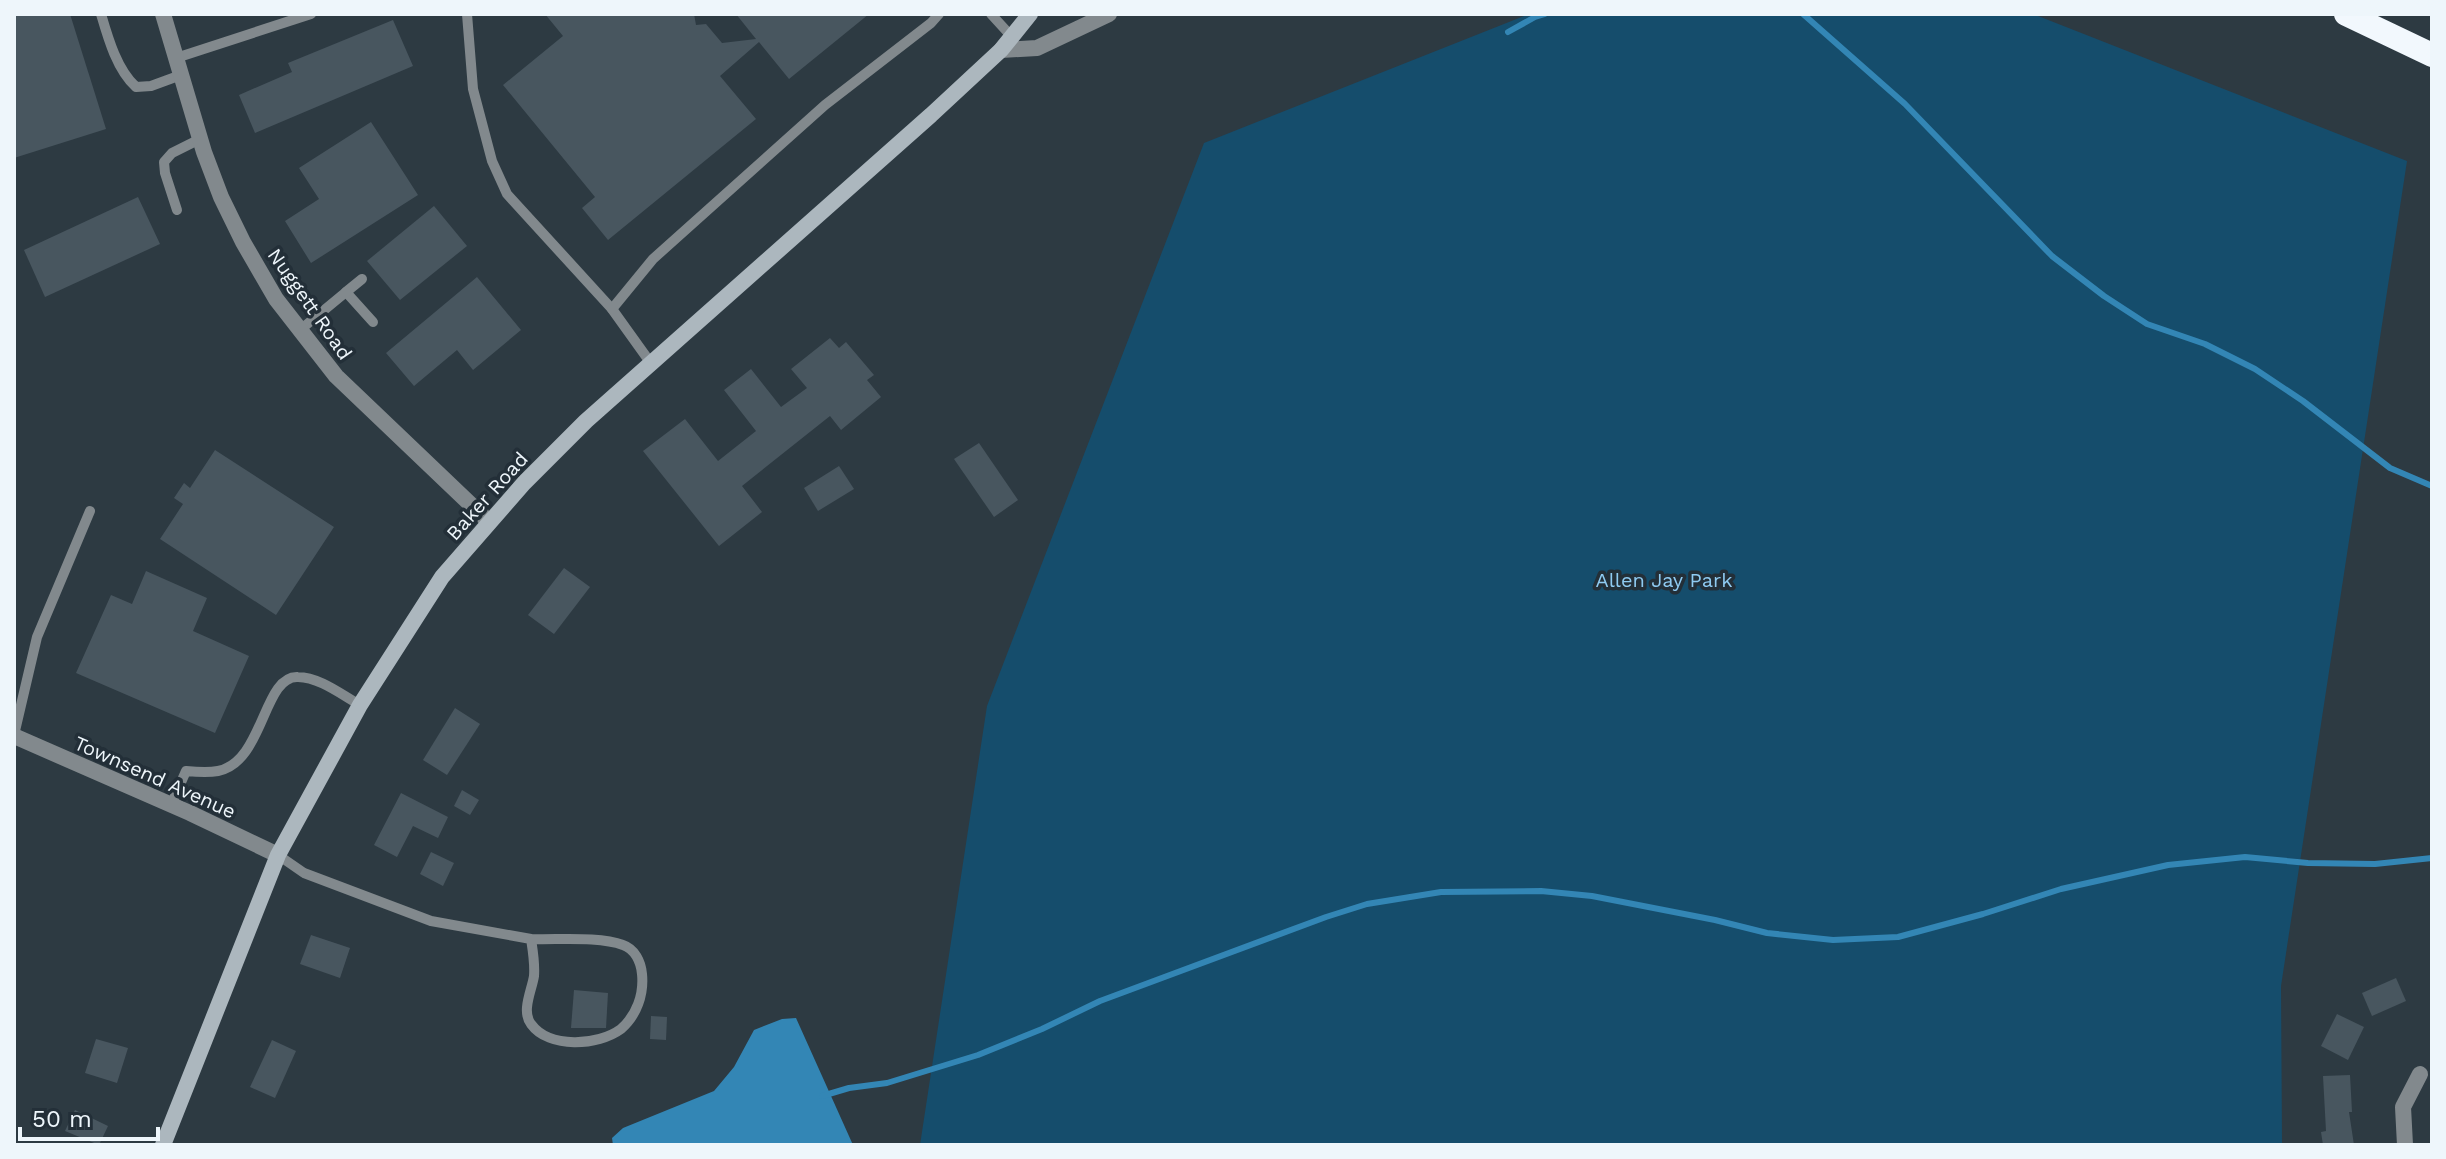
<svg xmlns="http://www.w3.org/2000/svg" width="2446" height="1159" font-family="'Work Sans',sans-serif">
<rect width="100%" height="100%" fill="#2d3a42"/>
<path fill="#154d6c" d="M1529,14H2033L2407,161L2281,986L2282,1145H920L987,706L1204,143Z"/>
<path fill="#3386b5" d="M796,1018L853,1145H613L612,1138L623,1128L714,1091L734,1067L754,1030L782,1019Z"/>
<g fill="none" stroke-linecap="round" stroke-linejoin="round">
<g stroke="#3386b5" stroke-width="6">
<path d="M1803,14L1905,104L2052,256L2104,296L2147,324L2205,344L2255,369L2303,401L2390,468L2432,486"/>
<path d="M1508,32L1535,17L1545,14"/>
<path d="M822,1096L849,1088L887,1083L978,1055L1042,1029L1100,1001L1326,917L1367,904L1441,892L1541,891L1592,896L1715,920L1767,933L1833,940L1898,937L1983,914L2061,889L2168,865L2245,857L2308,863L2375,864L2432,858"/>
</g>
</g>
<g fill="#48565f">
<path d="M14,14H70L106,129L14,158Z"/>
<path d="M545,14H694L696,25L706,24L722,43L756,39L736,14H869L789,79L759,42L720,76L756,119L608,240L582,208L595,197L503,85L563,36Z"/>
<path d="M393,20L413,66L255,133L239,95L292,72L288,63Z"/>
<path d="M371,122L418,195L311,263L285,221L319,199L299,168Z"/>
<path d="M138,197L160,244L45,297L24,250Z"/>
<path d="M434,206L467,246L400,300L367,261Z"/>
<path d="M477,277L521,330L473,370L457,350L414,386L386,353Z"/>
<path d="M830,338L839,348L846,342L874,375L867,380L881,397L841,430L830,416L742,486L762,512L719,546L643,451L685,419L718,461L756,431L724,390L751,369L781,407L807,388L791,369Z"/>
<path d="M979,443L1018,500L994,517L954,459Z"/>
<path d="M215,450L334,527L276,615L160,539L183,504L174,498L184,483L190,488Z"/>
<path d="M839,466L854,489L818,511L804,488Z"/>
<path d="M564,568L590,587L554,634L528,615Z"/>
<path d="M146,571L207,598L193,631L249,656L215,733L76,673L111,595L132,604Z"/>
<path d="M455,708L480,724L447,775L423,760Z"/>
<path d="M462,790L479,800L470,815L454,806Z"/>
<path d="M401,793L448,817L438,838L413,826L397,857L374,845Z"/>
<path d="M431,852L454,863L443,886L420,874Z"/>
<path d="M311,935L350,948L340,978L300,964Z"/>
<path d="M2396,978L2406,1001L2372,1016L2362,993Z"/>
<path d="M574,990L608,993L606,1028H571Z"/>
<path d="M2337,1014L2364,1027L2348,1060L2321,1046Z"/>
<path d="M651,1016L667,1017L666,1040L650,1039Z"/>
<path d="M96,1039L128,1048L117,1083L85,1073Z"/>
<path d="M272,1040L296,1051L275,1098L250,1087Z"/>
<path d="M2350,1075L2352,1112H2349L2354,1145H2323L2321,1132L2326,1131L2323,1076Z"/>
<path d="M75,1110L108,1126L99,1145L65,1131Z"/>
</g>
<g fill="none" stroke-linecap="round" stroke-linejoin="round">
<g stroke="#82898d" stroke-width="10">
<path d="M101,14C108,38 117,70 136,87L151,86L181,75"/>
<path d="M467,14L473,89L492,161L507,194L612,309L650,362"/>
<path d="M991,14L1012,37"/>
<path d="M176,58L311,14"/>
<path d="M177,210L165,173L164,162L172,153L200,139"/>
<path d="M362,279L346,292L373,322"/>
<path d="M612,309L653,259L825,105L931,23L939,14"/>
<path d="M300,330L346,292"/>
<path d="M14,735L37,637L90,511"/>
<path d="M171,805L186,771C196,772 208,773 218,771C264,762 263,675 298,677C319,677 342,695 360,705"/>
<path d="M278,855L304,873L431,921L531,939C533,952 535,963 534,976C532,990 521,1011 531,1024C549,1049 598,1046 621,1029C637,1015 644,994 642,974C641,962 635,949 623,945C599,936 558,940 531,939"/>
</g>
<g stroke="#82898d" stroke-width="16">
<path d="M163,14L204,152L221,197L243,242L276,299L336,376L488,521"/>
<path d="M1001,50L1037,48L1109,14"/>
<path d="M14,736L190,813L278,855"/>
<path d="M2405,1145L2403,1107L2420,1074"/>
</g>
<path stroke="#acb7be" stroke-width="16" d="M163,1145L278,855L360,705L442,577L524,483L586,421L931,115L1001,50L1030,14"/>
<path stroke="#f2f8fd" stroke-width="24" d="M2346,14L2432,55"/>
</g>
<g text-anchor="middle" dominant-baseline="central" stroke-width="7" stroke-linejoin="round" paint-order="stroke">
<g font-size="20" fill="#eef6fb" stroke="#232f38">
<text transform="translate(310 304) rotate(55)">Nuggett Road</text>
<text transform="translate(487 496) rotate(-48)">Baker Road</text>
<text transform="translate(155 777) rotate(24)">Townsend Avenue</text>
</g>
<g font-size="20" fill="#8fcbf2" stroke="#232f38">
<text x="1664" y="580">Allen Jay Park</text>
</g>
</g>
<rect width="2446" height="1159" fill="none" stroke="#eef6fb" stroke-width="32"/>
<path d="M20 1127v12h138v-12" fill="none" stroke="#eef6fb" stroke-width="4"/>
<text x="32" y="1127" font-size="24" fill="#eef6fb" stroke="#232f38" stroke-width="6" paint-order="stroke">50 m</text>
</svg>
